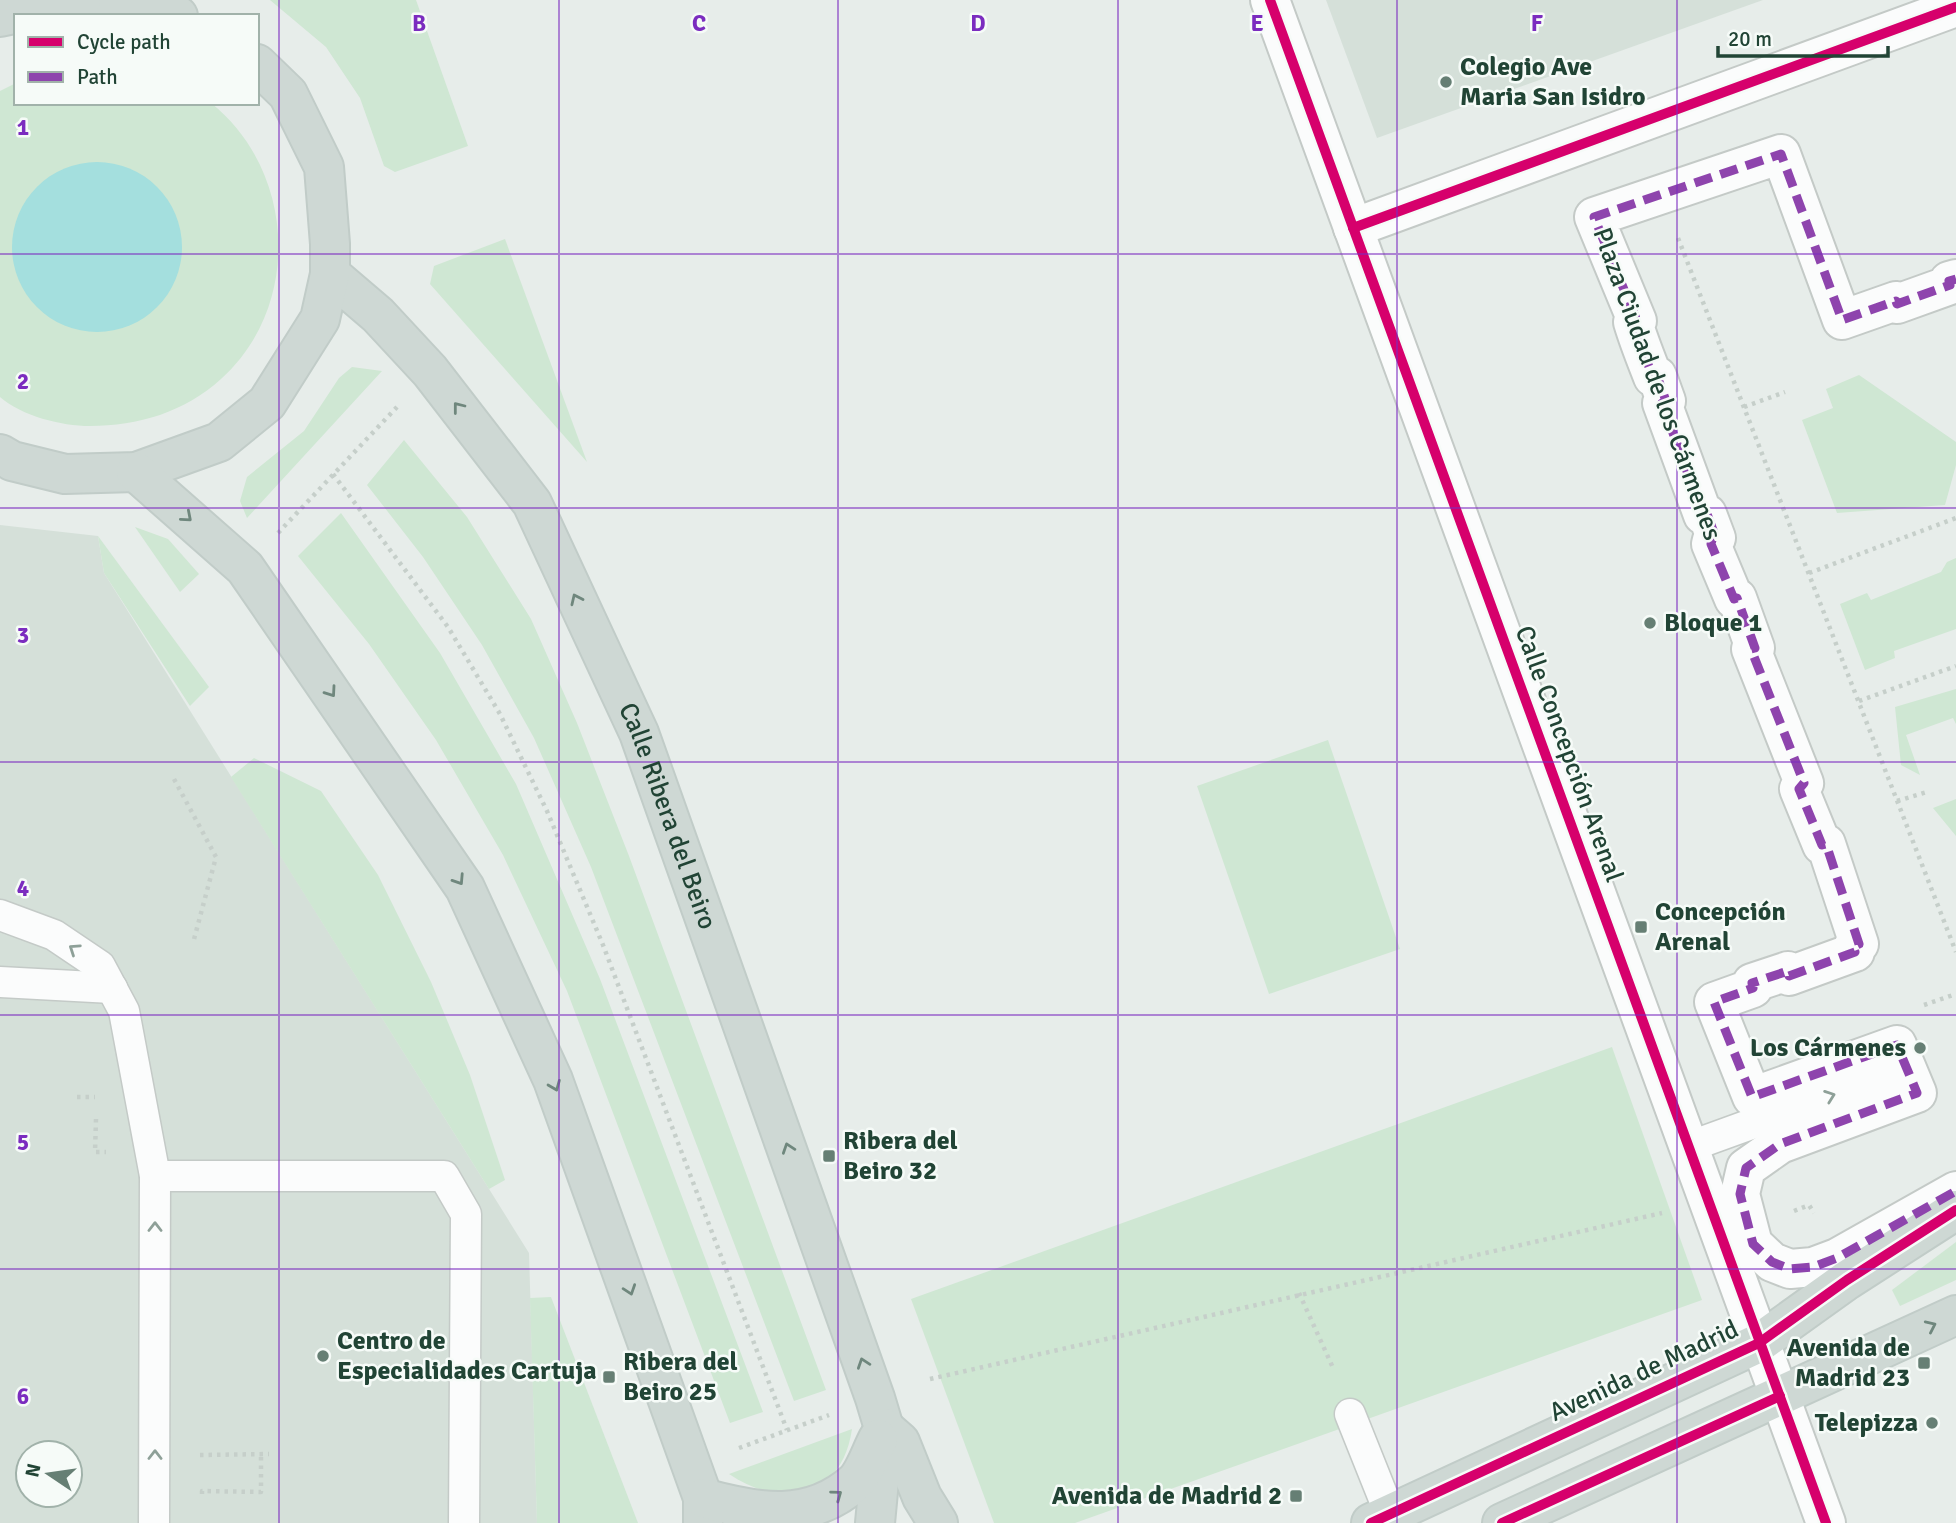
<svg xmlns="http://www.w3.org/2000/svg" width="1956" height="1523" font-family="Signika,sans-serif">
<rect width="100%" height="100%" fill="#e7edea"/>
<g fill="#d5e0d9" fill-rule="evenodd">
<path d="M1326,0H1763L1377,138Z"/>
<path d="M0,525L98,536L104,573L529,1253L537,1523H0ZM28,1453H70V1495H28Z"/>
</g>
<g fill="#cfe7d3">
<path d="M270,0H416L468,146L395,172L384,166L360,98L326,47Z"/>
<path d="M16,83V103H211C295,170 303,305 221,379C185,412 138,426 90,426C61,426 22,416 0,397V91Z"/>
<path d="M505,239L587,462L430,284L434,266Z"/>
<path d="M352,367L382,371L247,518L240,501L247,477L304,431L339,378Z"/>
<path d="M1859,375L1956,442V465L1945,505L1837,513L1802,420L1833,408L1826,389Z"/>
<path d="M404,440L467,517L531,619L577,723L629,856L826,1390L794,1401L591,867L534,738L482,645L423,557L367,485Z"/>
<path d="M341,513L440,653L516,784L600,979L763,1412L730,1423L567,991L503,855L436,740L369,644L298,556Z"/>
<path d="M135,527L168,539L199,574L180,592Z"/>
<path d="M98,536L209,687L190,706L104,573Z"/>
<path d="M1956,558V629L1894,651L1895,658L1865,670L1840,604L1867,593L1871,600L1941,572L1947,562Z"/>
<path d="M1956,689V724L1953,718L1906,735L1920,775L1901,765L1895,707Z"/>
<path d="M1328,740L1400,949L1269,994L1197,786Z"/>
<path d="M254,758L321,791L378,875L431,982L470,1075L505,1180L489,1189L231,777Z"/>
<path d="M1956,799V836L1933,808Z"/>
<path d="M1612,1047L1702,1300L1075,1523H994L911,1299Z"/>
<path d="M1956,1242V1280L1900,1306L1892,1290Z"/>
<path d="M551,1297L638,1523H537L530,1298Z"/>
<path d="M852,1429C842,1498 783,1510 729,1474Z"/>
</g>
<circle fill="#a4dfde" cx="97" cy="247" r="85"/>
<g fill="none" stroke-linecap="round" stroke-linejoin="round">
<defs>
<g id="service">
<path d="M0,915L54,935L100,966L124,1011L155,1176L154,1523"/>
<path d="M0,982L112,988"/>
<path d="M1688,1147L1895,1072"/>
<path d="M155,1176H444L466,1214L464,1523"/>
<path d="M1350,1414L1390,1514"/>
</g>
<path id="pedestrian" d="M1956,279L1949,281L1950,285L1897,304L1896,301L1842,320L1781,154L1594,217L1637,321L1633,322C1639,342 1646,359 1653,377L1657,376L1666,401L1662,403L1703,515L1707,514L1716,538L1712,540L1711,544L1734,599L1737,598L1755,648L1751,649L1804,783L1799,789L1822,845L1826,844L1859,944L1853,947L1855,952L1789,976L1788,971L1752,983L1753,988L1714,1002L1752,1097L1897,1045L1917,1093L1780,1144L1746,1168L1740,1194L1753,1244L1772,1262L1790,1269L1813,1267L1837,1258L1956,1191"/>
<path id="minor" d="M1353,228L1956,7"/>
<path id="tertiary" d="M1270,0L1826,1523"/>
<g id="primary">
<path d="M103,0L155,5L178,16"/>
<path d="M0,17L81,0"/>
<path id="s1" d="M330,274L378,315L430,371L532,503L639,733L875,1398L884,1428L875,1523"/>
<path d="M0,454L12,461L65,474L136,472L219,442L267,403L320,319L330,274V244L324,167L288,94L257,64"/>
<path d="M136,472L245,568L465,888L553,1080L703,1498V1523"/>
<path d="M884,1428L900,1442L922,1497L938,1523"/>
<path d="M703,1498C758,1513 809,1523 855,1482C865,1472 871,1452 878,1439"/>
<path d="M1371,1523L1759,1343L1847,1280L1956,1210"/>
<path d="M1502,1523L1956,1315"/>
</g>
</defs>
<use href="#service" stroke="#c4cac7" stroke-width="33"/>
<use href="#pedestrian" stroke="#c4cac7" stroke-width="42"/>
<use href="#minor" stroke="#c4cac7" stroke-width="42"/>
<use href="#tertiary" stroke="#c4cac7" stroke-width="42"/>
<use href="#primary" stroke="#c1ccc8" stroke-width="42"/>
<g stroke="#c6cfca" stroke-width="4.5" stroke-dasharray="3.5 5" stroke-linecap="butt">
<path d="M1678,238L1956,952"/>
<path d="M1744,407L1785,392"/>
<path d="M333,474L448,627L500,714L547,811L603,945L787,1430"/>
<path d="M278,533L397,407"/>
<path d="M1809,573L1956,518"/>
<path d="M1859,701L1956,666"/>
<path d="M174,779L216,857L193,943"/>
<path d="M1897,801L1927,792"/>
<path d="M1924,1005L1956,994"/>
<path d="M77,1097H95"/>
<path d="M96,1119L95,1152H106"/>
<path d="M1794,1211L1809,1205L1814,1213"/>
<path d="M1299,1293L1334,1370"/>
<path d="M930,1379L1662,1213"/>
<path d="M739,1448L829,1415"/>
<path d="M200,1455L269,1454"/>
<path d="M202,1494V1491L261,1492V1455"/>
</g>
<use href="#service" stroke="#fbfcfc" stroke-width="30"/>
<use href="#pedestrian" stroke="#fbfcfc" stroke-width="38"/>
<use href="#minor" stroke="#fbfcfc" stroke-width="38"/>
<use href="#tertiary" stroke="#fbfcfc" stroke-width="38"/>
<use href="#primary" stroke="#ced8d4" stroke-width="38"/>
<path stroke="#8e44ad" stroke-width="9" stroke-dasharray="18 9" stroke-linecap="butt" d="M1956,279L1949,281L1950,285L1897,304L1896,301L1842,320L1781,154L1594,217L1637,321L1633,322C1639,342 1646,359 1653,377L1657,376L1666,401L1662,403L1703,515L1707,514L1716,538L1712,540L1711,544L1734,599L1737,598L1755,648L1751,649L1804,783L1799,789L1822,845L1826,844L1859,944L1853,947L1855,952L1789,976L1788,971L1752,983L1753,988L1714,1002L1752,1097L1897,1045L1917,1093L1780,1144L1746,1168L1740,1194L1753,1244L1772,1262L1790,1269L1813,1267L1837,1258L1956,1191"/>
<defs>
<g id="cycleway">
<path d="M1270,0L1826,1523"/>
<path d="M1353,228L1956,7"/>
<path d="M1371,1523L1759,1343L1847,1280L1956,1210"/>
<path d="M1502,1523L1780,1396"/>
</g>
</defs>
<use href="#cycleway" stroke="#f6fbf8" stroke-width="15"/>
<use href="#cycleway" stroke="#d6006c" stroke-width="10"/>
</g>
<defs><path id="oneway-chevron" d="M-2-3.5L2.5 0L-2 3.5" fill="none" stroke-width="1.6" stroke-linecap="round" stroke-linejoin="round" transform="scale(1.75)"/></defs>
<g stroke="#6f877d">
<use href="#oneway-chevron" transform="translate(458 407) rotate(-128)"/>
<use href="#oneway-chevron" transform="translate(187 517) rotate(41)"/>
<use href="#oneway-chevron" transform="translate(576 599) rotate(-115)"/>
<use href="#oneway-chevron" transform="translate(331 692) rotate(55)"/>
<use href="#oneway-chevron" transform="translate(459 880) rotate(57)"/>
<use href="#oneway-chevron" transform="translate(555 1086) rotate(68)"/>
<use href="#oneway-chevron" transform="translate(788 1148) rotate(-109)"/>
<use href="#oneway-chevron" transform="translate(630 1290) rotate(71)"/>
<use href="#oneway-chevron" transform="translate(1931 1326) rotate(-25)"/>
<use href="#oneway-chevron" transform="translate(863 1363) rotate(-109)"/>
<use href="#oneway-chevron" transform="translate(837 1495) rotate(-36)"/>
</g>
<g stroke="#8ea098">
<use href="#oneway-chevron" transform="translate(74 949) rotate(-146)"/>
<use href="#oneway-chevron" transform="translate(1830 1096) rotate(-20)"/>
<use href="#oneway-chevron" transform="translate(155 1227) rotate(-90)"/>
<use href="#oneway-chevron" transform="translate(155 1455) rotate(-90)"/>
</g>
<path fill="none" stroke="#7b2cbf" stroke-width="2" stroke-opacity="0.55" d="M279,0V1523M559,0V1523M838,0V1523M1118,0V1523M1397,0V1523M1677,0V1523M0,254H1956M0,508H1956M0,762H1956M0,1015H1956M0,1269H1956"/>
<g fill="#667f74" stroke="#f6fbf8" stroke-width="2.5">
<circle cx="1446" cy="82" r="7"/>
<circle cx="1650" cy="623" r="7"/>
<rect x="1634" y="920" width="14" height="14" rx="3.5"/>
<circle cx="1920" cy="1048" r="7"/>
<rect x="822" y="1149" width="14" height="14" rx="3.5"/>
<circle cx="323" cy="1356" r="7"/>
<rect x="1917" y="1356" width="14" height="14" rx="3.5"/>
<rect x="602" y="1370" width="14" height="14" rx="3.5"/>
<circle cx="1932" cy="1423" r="7"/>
<rect x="1289" y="1489" width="14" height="14" rx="3.5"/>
</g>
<g text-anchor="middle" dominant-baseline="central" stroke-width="5" stroke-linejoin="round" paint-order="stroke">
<g font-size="26" font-weight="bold" fill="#214435" stroke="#f6fbf8" text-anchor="start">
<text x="1460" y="67">Colegio Ave<tspan x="1460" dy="30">Maria San Isidro</tspan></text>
<text x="1664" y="623">Bloque 1</text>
<text x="1655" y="912">Concepción<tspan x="1655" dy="30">Arenal</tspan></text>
<text x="1906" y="1048" text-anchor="end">Los Cármenes</text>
<text x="843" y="1141">Ribera del<tspan x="843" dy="30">Beiro 32</tspan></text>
<text x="337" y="1341">Centro de<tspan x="337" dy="30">Especialidades Cartuja</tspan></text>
<text x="1910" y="1348" text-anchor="end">Avenida de<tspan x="1910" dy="30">Madrid 23</tspan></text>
<text x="623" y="1362">Ribera del<tspan x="623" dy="30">Beiro 25</tspan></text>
<text x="1918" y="1423" text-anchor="end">Telepizza</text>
<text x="1282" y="1496" text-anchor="end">Avenida de Madrid 2</text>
</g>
<g font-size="26" fill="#214435" stroke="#f6fbf8">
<text transform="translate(1657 384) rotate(70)">Plaza Ciudad de los Cármenes</text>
<text transform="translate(1569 754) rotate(70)">Calle Concepción Arenal</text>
<text stroke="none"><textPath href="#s1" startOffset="648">Calle Ribera del Beiro</textPath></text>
<text transform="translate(1644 1371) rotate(-25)">Avenida de Madrid</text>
</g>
</g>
<g font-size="23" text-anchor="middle" font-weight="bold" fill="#7b2cbf" stroke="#f6fbf8" stroke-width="5" stroke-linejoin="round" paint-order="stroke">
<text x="419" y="31">B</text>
<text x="699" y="31">C</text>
<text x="978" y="31">D</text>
<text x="1257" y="31">E</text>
<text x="1537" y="31">F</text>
<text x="23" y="135">1</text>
<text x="23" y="389">2</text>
<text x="23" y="643">3</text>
<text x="23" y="896">4</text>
<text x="23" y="1150">5</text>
<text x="23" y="1404">6</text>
</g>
<rect x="14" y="14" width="245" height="91" fill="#f6fbf8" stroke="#a1b2aa" stroke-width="2"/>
<rect x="28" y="37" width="35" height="10" fill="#d6006c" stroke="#a1b2aa" stroke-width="2"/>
<text x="77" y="49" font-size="21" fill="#214435">Cycle path</text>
<rect x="28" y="72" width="35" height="10" fill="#8e44ad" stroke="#a1b2aa" stroke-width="2"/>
<text x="77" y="84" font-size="21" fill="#214435">Path</text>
<g transform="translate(49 1474) rotate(283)"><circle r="33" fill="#f6fbf8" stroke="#a1b2aa" stroke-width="2"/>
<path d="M0-5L12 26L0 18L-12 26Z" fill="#667f74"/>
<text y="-10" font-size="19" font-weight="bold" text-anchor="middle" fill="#214435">N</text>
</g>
<path d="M1718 46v10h170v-10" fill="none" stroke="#214435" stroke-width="3.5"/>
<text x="1728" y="46" font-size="21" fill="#214435" stroke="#f6fbf8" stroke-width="5" paint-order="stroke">20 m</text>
</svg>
